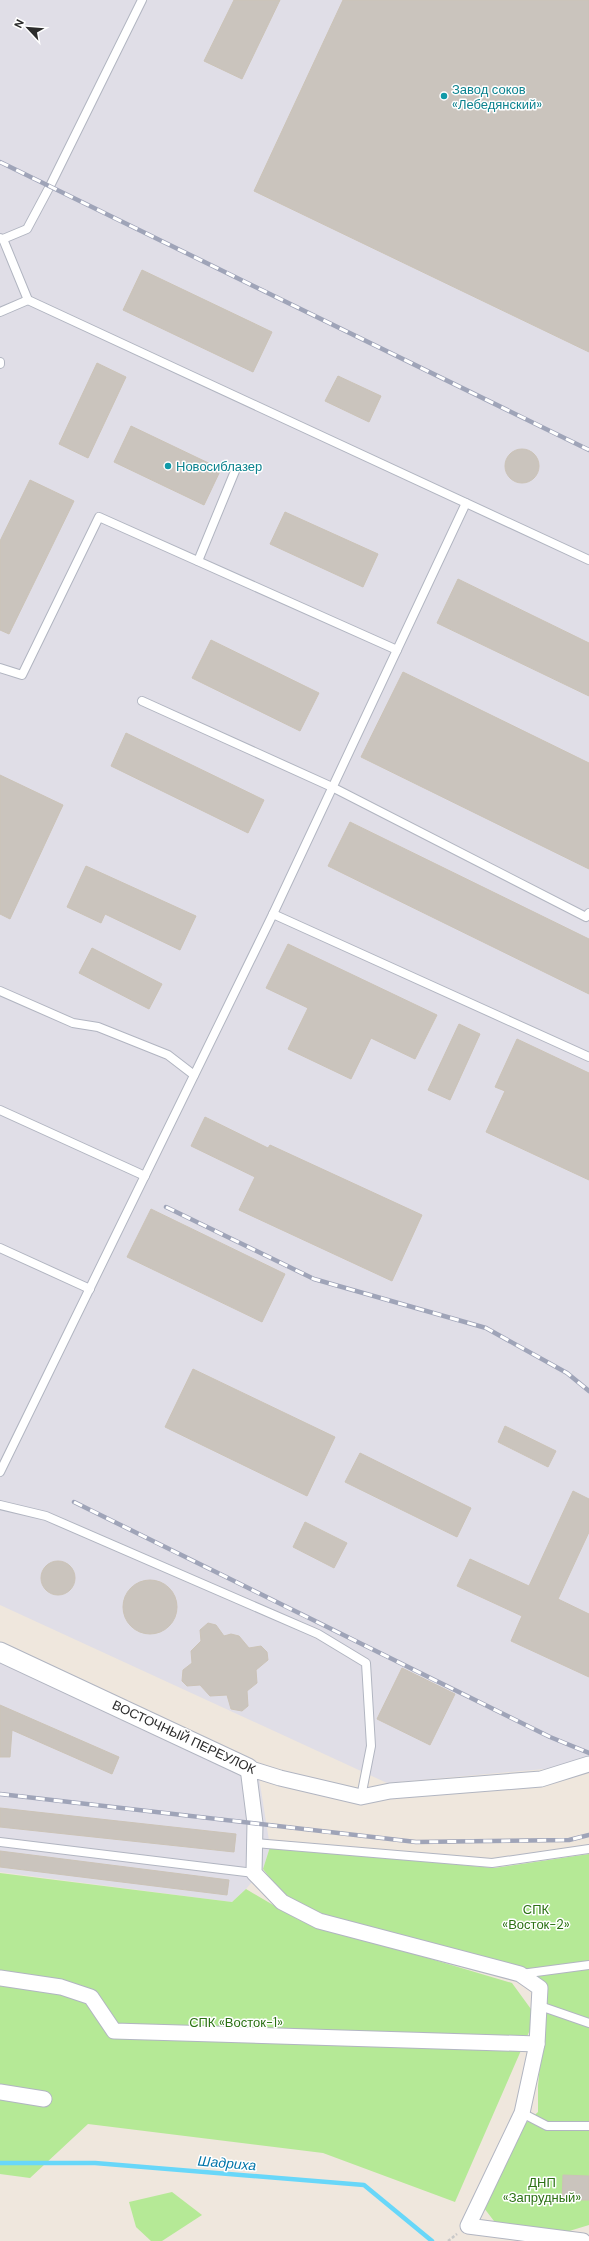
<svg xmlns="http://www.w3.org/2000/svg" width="589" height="2241" font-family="'DM Sans',sans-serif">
<rect width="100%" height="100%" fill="#efe7dd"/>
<g fill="#e0dee7">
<path d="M0,0H589V1765L387,1783L0,1605Z"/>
<path d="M0,1662L259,1778L270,1847L263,1869L246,1889L232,1902L0,1872Z"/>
</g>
<g fill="#b5e996">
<path d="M270,1847L494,1868L589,1854V2225L543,2239L497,2225L481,2204L526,2123L538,2112V2086L547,1988L294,1909L263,1869Z"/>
<path d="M0,1873L232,1902L246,1889L297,1919L512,1983L536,2016L455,2202L323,2153L88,2124L30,2178L0,2174Z"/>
<path d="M172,2192L202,2215L162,2241H151L136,2227L129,2202Z"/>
</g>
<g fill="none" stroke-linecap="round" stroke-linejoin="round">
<path stroke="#68d7f9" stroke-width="4.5" d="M0,2163H95L364,2185L432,2241"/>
</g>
<g fill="#cac4bd" stroke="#cbc3b7">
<path d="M234,0H280L242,79L204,61Z"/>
<path d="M343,0H589V352L254,191Z"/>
<path d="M142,270L272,332L253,372L123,310Z"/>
<path d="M97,363L126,377L88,458L59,444Z"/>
<path d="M338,376L381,396L369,422L325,401Z"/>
<path d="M131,426L221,469L204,505L114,462Z"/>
<circle cx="522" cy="466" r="17"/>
<path d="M30,480L74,501L9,634L0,630V541Z"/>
<path d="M285,512L378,554L363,587L270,544Z"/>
<path d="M458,579L589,643V696L437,623Z"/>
<path d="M211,640L319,693L300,731L192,678Z"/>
<path d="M403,672L589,763V869L361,757Z"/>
<path d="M126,733L264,800L248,833L111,766Z"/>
<path d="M0,775L63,805L10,919L0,914Z"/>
<path d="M350,822L589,939V994L328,866Z"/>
<path d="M86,866L196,916L180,950L105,914L101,923L67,907Z"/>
<path d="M288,944L437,1015L415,1059L371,1038L351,1079L288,1049L308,1008L266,988Z"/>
<path d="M92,948L162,984L149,1009L79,973Z"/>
<path d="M459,1024L480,1034L450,1100L428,1090Z"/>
<path d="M517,1039L589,1073V1180L486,1132L505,1091L495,1087Z"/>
<path d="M205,1117L268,1148L270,1145L422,1215L392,1281L239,1210L255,1177L191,1146Z"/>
<path d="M151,1209L285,1274L262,1322L127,1257Z"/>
<path d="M193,1369L335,1437L307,1496L165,1427Z"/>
<path d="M505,1426L556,1451L548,1467L498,1442Z"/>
<path d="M360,1453L471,1508L457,1537L345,1482Z"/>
<path d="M573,1491L589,1499V1532L558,1599L589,1614V1677L511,1641L522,1616L457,1586L470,1559L529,1586Z"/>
<path d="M305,1522L347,1543L334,1568L293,1547Z"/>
<circle cx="58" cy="1578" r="17"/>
<circle cx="150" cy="1607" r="27"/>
<path d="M208,1623L216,1625L224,1636L231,1634L239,1636L249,1648L261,1646L267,1652L268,1660L256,1670L257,1683L247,1691L248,1706L242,1711L231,1709L227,1695L210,1696L200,1685L187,1686L182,1681L183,1670L192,1663L191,1651L201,1641L200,1630Z"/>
<path d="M402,1668L455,1694L430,1745L377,1719Z"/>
<path d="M0,1705L119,1757L112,1774L12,1730L10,1757H0Z"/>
<path d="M0,1808L236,1834L234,1852L0,1827Z"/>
<path d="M0,1851L229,1880L227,1895L0,1867Z"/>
<path d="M563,2175L589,2176V2200H562Z"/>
</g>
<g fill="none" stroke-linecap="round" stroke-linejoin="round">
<defs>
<g id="service">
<path d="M0,238L3,239L27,229L50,186L142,0"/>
<path d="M3,239L28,300L589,560"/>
<path d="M0,312L28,300"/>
<path d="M0,362V364"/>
<path d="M198,561L235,471"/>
<path d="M0,668L22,675L99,517L397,650"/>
<path d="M142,701L332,787L586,917L589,913"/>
<path d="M273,914L589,1057"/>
<path d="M0,991L73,1023L98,1027L168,1055L194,1075"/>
<path d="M0,1110L145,1176"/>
<path d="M0,1248L90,1289"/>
<path d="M0,1472L273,914L466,503"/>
<path d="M0,1505L46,1516L318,1634L366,1663L371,1746L361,1797"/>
<path d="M0,1842L254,1873"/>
<path d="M255,1843L492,1863L589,1849"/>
<path d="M521,1974L589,1965"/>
<path d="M540,2006L589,2023"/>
<path d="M522,2113L547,2126H589"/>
</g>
<g id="minor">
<path d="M0,1978L61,1987L91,1997L114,2031L537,2044"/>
<path d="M0,2092L44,2099"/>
<path d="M583,2241L468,2226L522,2113L537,2044L540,1988L520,1974L319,1921L282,1902L254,1873L255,1823L248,1768L280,1778L361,1797L390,1791L541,1779L589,1764"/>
</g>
<path id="tertiary" d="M0,1652L248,1768"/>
</defs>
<use href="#service" stroke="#b1b5c1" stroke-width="10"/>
<use href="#minor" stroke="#b1b5c1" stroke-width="17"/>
<use href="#tertiary" stroke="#b1b5c1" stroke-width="21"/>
<path stroke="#c8c8c8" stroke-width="2.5" stroke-dasharray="3 2" stroke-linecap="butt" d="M448,2241L457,2234"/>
<use href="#service" stroke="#fff" stroke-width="8"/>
<use href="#minor" stroke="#fff" stroke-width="15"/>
<use href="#tertiary" stroke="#fff" stroke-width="19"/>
<defs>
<g id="rail">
<path d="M0,162L589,450"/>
<path d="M166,1207L314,1279L486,1328L567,1373L589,1391"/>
<path d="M74,1502L550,1737L589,1753"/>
<path d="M0,1794L416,1842L569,1840L589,1835"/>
</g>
</defs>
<use href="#rail" stroke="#9fa4b8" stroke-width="4.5"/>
<use href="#rail" stroke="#fff" stroke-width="3" stroke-dasharray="9" stroke-linecap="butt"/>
</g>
<g fill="#0f9aa8" stroke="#fff" stroke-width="1.5">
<circle cx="444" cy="96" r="4"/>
<circle cx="168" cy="466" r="4"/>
</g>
<g text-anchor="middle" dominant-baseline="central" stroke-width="3" stroke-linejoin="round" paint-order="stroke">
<g font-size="13" fill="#0d838f" stroke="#fff" text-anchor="start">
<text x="452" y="89">Завод соков<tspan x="452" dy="15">«Лебедянский»</tspan></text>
<text x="176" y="466">Новосиблазер</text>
</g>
<g font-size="13" fill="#2c2c2c" stroke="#fff">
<text transform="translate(184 1737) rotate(25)">ВОСТОЧНЫЙ ПЕРЕУЛОК</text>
</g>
<g font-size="13" fill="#2b7114" stroke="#fff">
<text x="536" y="1909">СПК<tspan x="536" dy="15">«Восток-2»</tspan></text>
<text x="236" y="2022">СПК «Восток-1»</text>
<text x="542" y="2182">ДНП<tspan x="542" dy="15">«Запрудный»</tspan></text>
</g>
<g font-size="14" font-style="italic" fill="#0276aa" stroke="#fff">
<text transform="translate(227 2163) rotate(5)">Шадриха</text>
</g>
</g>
<g transform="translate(28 28) rotate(296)" stroke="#ffffff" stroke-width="3" paint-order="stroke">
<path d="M0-3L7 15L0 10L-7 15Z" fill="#2c2c2c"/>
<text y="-6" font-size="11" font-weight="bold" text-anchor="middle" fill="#2c2c2c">N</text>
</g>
</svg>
